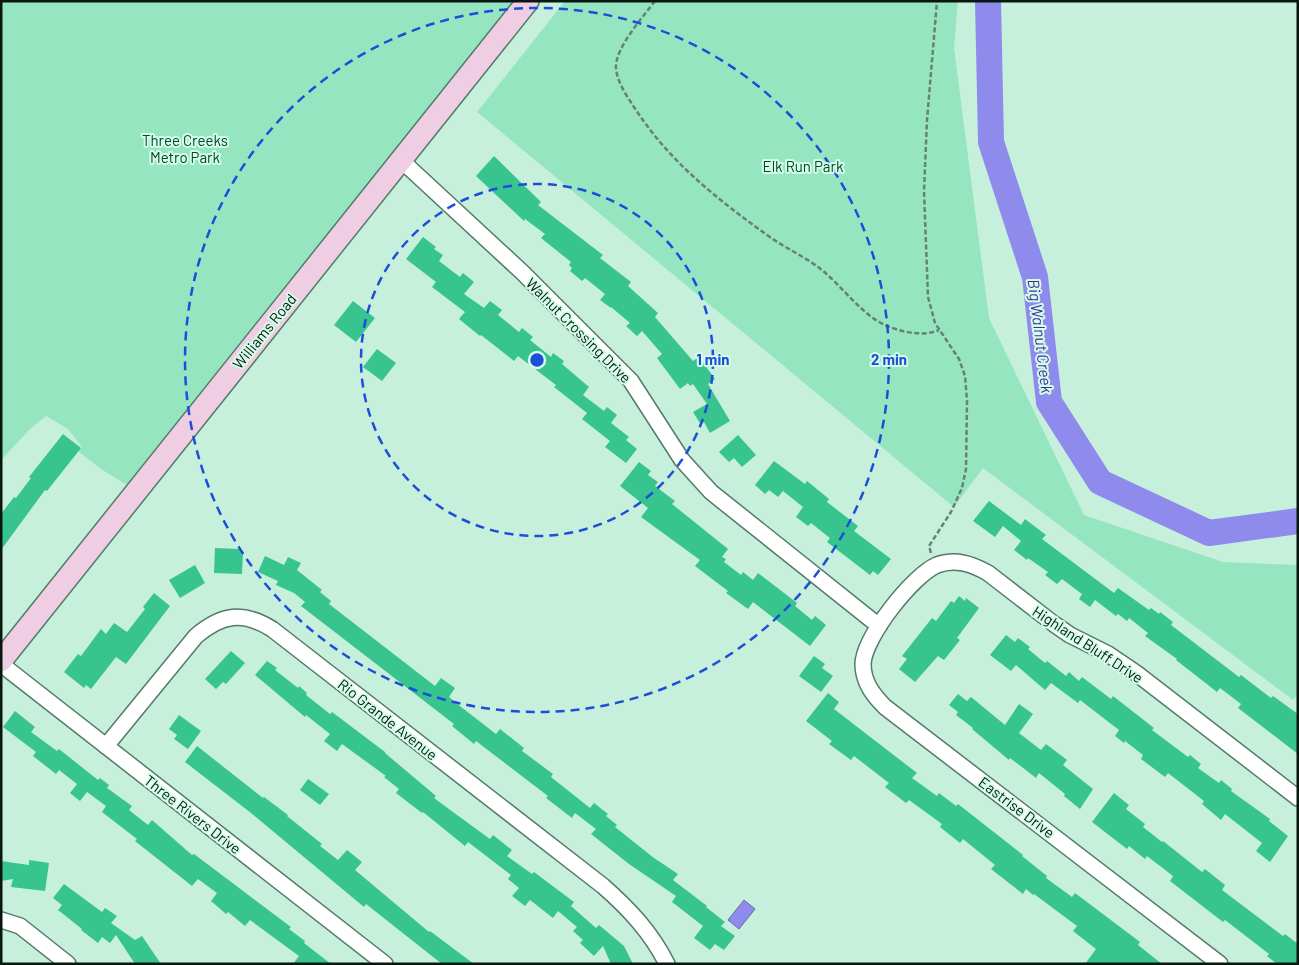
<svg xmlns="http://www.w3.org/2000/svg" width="1299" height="965" font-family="Barlow,sans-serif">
<rect width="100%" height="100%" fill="#c6f0db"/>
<g fill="#95e6c0">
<path d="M1,1H514L156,451L150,456L151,457L130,483L125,484L101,469L78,451L82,447L68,429L46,416L30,429L1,460Z"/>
<path d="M565,1H958L954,48L989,318L1084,515L1223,562L1298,565V694L1293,700L983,468L954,507L477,112Z"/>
</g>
<path fill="#8e8bed" stroke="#6668ab" d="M744,900L755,909L739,929L728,920Z"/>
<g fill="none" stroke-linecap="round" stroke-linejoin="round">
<path stroke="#8e8bed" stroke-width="26" d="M988,1L991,142L1035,277L1049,402L1100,482L1209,533L1298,521"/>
</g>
<g fill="#38c48f">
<path d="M494,156L541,202L538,205L603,255L600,258L631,282L628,286L658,313L655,317L693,361L699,357L715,379L708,384L730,421L710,433L704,422L701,425L693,412L707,404L693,384L690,386L688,383L680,389L657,358L662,354L642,331L637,336L626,326L630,323L611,307V308L600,300L605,294L585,278L582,281L570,271L572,268L569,265L571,262L541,238L545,234L525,219L524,221L476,176Z"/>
<path d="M423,237L436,247L434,249L443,255L439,261L460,277L463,273L474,282L464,294L484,308L490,301L502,310L498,315L519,332L522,328L533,337L530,340L551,357L553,353L564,361L562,364L589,387L583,395L604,411L607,407L617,415L611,423L629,437L626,440L637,449L626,463L605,447L610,441L582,419L587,413L554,387L556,385L518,356L514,361L481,335L480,336L459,319L465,312L432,287L436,282L406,259Z"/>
<path d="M353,301L375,318L356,342L334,325Z"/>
<path d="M377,349L396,363L382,381L363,367Z"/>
<path d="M63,434L81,448L47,491L45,490L1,550V514L14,497L16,498L31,478L29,477Z"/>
<path d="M738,435L756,455L742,467L734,458L729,462L719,452Z"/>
<path d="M774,461L805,484L807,481L829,499L827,502L858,526L854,531L891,559L878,575L873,571L870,575L827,542L830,538L811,523L808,526L796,517L803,507L783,491L778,497L769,490L765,494L755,485Z"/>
<path d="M639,462L651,471L648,475L658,482L655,486L675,501L672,504L728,549L722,557L726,559L724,562L741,575L743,572L753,580L758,573L797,603L795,606L812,620L815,616L826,625L810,646L753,602L748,609L726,593L728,591L695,566L700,560L641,517L648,508L620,486Z"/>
<path d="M989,501L1021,525L1025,519L1046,535L1042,539L1114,593L1118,588L1149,610L1151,608L1159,614L1160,612L1173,622L1171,625L1239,677L1241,675L1271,698L1273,696L1298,714V754L1238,708L1241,704L1220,688L1217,692L1176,660L1177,659L1145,636L1148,633L1129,618L1127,621L1118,614L1116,616L1095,600L1090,607L1079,599L1082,594L1062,579L1057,584L1045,575L1048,572L1028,558L1027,560L1014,550L1021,541L1003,526L995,537L973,521Z"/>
<path d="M215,548L240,549V551H243L242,574L214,573Z"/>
<path d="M265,556L284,565L288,557L301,563L297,570L322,590L320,592L331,601L329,604L435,686L441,678L455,688L449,697L456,703L496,734L500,729L524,748L522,751L553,774L551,777L590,808L594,803L608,814L606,816L617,825L615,827L654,858L678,874L673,880L707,906L706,907L725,922L721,926L735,936L724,950L715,944L710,950L694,938L703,926L672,902L676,896L629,864L591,834L596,829L575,813L572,818L546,798L548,796L476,741L474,744L452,726L454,724L301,606L305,602L294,593L276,585L278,581L258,572Z"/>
<path d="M195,565L205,583L180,598L169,580Z"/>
<path d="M154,593L170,606L126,664L116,657L91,689L86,685L84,688L64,672L78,654L81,656L101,629L106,634L114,623L127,632L145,609L143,607Z"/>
<path d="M959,596L965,601L966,598L979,608L957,638L960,640L944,660L938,656L915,682L899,669L907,659L902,656L932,618L936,621L951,601L954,603Z"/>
<path d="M1006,635L1015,642L1018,638L1030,647L1028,649L1045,663L1047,661L1066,676L1069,672L1079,681L1082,677L1111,699L1113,696L1154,728L1152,730L1188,757L1190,755L1201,764L1198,768L1219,783L1221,780L1232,789L1231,791L1270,819L1269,821L1288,836L1270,862L1256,851L1262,843L1225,814L1221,820L1202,804L1204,801L1168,773L1165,777L1141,759L1143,755L1125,741L1124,743L1115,736L1119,730L1080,700L1078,703L1051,683L1045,690L1016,665L1011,671L990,655Z"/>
<path d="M231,651L245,663L226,684L223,682L216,689L205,679Z"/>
<path d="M814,656L825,664L822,668L833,676L821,692L799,676Z"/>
<path d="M267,661L277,668L275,670L298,688L299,686L307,693L306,695L330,714L332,712L385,752V753L436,796L434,798L457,815L490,839L493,835L512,850L507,856L532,874L534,872L574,902L571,906L596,928L599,925L624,946L633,964H611L603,946L594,956L580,943L583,940L573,931L577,927L558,911L553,918L530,900L525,906L512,896L519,888L508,879L511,875L468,842L465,846L423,812L422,813L396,793L399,789L384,777L386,776L342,744L337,751L324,741L330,734L306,715L305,717L255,675Z"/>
<path d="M828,693L839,702L834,709L917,773L912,778L937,796L939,793L956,806L958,804L1023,855L1022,856L1047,876L1046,878L1072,897L1075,893L1140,942L1138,945L1162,964H1085L1096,949L1073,931L1077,926L1034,894L1033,895L1026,889L1023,894L991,869L995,865L963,839L960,843L940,827L942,824L909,800L906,803L885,787L889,783L854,756L851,760L829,744L832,741L806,721Z"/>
<path d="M958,694L967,701L971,697L1005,725L1019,704L1033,714L1019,733L1041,750L1046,744L1067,760L1063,765L1093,789L1080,809L1064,796L1065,794L1039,773L1036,778L1010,758L1009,760L972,729L973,728L956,715L958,712L949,705Z"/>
<path d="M15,711L35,727L31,732L57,751L59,749L98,780L100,778L109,785L107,788L132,806L129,810L148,825L152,820L192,855L194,854L291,927L289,929L305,941L304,943L331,964H293L299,956L250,920L245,926L228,912L226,914L211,901L217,893L198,879L192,886L135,841L137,839L102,812L106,806L87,792L80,801L70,793L77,784L59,770L56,774L33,756L36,752L3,727Z"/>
<path d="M179,715L201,731L188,749L174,739L177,735L169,729Z"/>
<path d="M197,746L263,798L264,797L288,815L287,816L322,844L320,846L338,860L347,850L362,862L355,870L429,932L430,931L474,964H442L366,904L364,907L251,813L185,762Z"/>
<path d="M308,779L329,794L320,805L300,790Z"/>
<path d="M1114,793L1129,805L1126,809L1145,824L1143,827L1162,842L1163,841L1202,872L1205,869L1225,885L1222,890L1283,936L1285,934L1298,944V964H1277L1267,956L1269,954L1225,920L1223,922L1170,881L1173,876L1147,856L1145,859L1129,846L1127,849L1092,822Z"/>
<path d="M29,860L49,863L45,891L11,887L13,879L1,881V861L29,865Z"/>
<path d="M64,884L102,912L105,908L117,916L111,923L135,940L142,936L161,964H135L116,935L110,943L102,937L98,943L81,930L82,929L58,910L62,905L53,898Z"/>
</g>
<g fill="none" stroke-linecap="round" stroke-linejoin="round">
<defs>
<g id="street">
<path d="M402,161L522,272L631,381L682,460L711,492L879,626"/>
<path d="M1,664L385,964"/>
<path d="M106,746L196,636C222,614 243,611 272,629L603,886C629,909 651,932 667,964"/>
<path d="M1,920L20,926L68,964"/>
<path d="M1220,964L885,707C873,695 863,682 863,664C864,637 913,575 937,565C955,558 972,564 988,573L1054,624L1070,635L1108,654L1136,673L1298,798"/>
</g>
<path id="secondary" d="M1,661L528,1"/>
</defs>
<use href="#street" stroke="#547b68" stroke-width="18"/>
<use href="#secondary" stroke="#547b68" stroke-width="24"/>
<g stroke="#658274" stroke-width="2.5" stroke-dasharray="5 2.5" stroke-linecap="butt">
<path d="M655,1C643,17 614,49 616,69C618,84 628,98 636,110C670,162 717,199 767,235C783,247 802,255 818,267C842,285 861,315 887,326C902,332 924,337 939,330"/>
<path d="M931,553L929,546L951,512L962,488L966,469L967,401L965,376L959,359L935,323L928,297L924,191L927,120L937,1"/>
</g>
<use href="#street" stroke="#fff" stroke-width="15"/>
<use href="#secondary" stroke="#efcde3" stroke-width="21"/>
</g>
<g fill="none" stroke="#1d4ed8" stroke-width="2.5" stroke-dasharray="9 6">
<circle cx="537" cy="360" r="176"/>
<circle cx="537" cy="360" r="352"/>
</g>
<g text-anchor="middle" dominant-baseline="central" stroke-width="4" stroke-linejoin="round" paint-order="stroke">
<g font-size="15" fill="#08432e" stroke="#d3fde8">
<text x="185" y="140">Three Creeks<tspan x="185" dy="17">Metro Park</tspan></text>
<text x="803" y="166">Elk Run Park</text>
</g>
<g font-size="15" fill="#081811" stroke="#d3fde8">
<text transform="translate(579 330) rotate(45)">Walnut Crossing Drive</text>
<text transform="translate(264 331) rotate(-51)">Williams Road</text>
<text transform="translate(1088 644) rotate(33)">Highland Bluff Drive</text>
<text transform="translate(388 719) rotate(38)">Rio Grande Avenue</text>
<text transform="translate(1017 807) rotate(37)">Eastrise Drive</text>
<text transform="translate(193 814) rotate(38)">Three Rivers Drive</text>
</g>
<g font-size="16" font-style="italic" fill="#412e9d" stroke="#d3fde8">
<text transform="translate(1041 336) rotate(83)">Big Walnut Creek</text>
</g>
</g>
<circle cx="537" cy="360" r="8" fill="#1d4ed8" stroke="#d3fde8" stroke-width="2.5"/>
<g font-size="15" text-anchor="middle" font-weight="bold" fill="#1d4ed8" stroke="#d3fde8" stroke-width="4" stroke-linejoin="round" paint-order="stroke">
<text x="713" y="365">1 min</text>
<text x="889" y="365">2 min</text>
</g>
<rect width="1299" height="965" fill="none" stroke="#081811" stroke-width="5"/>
</svg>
